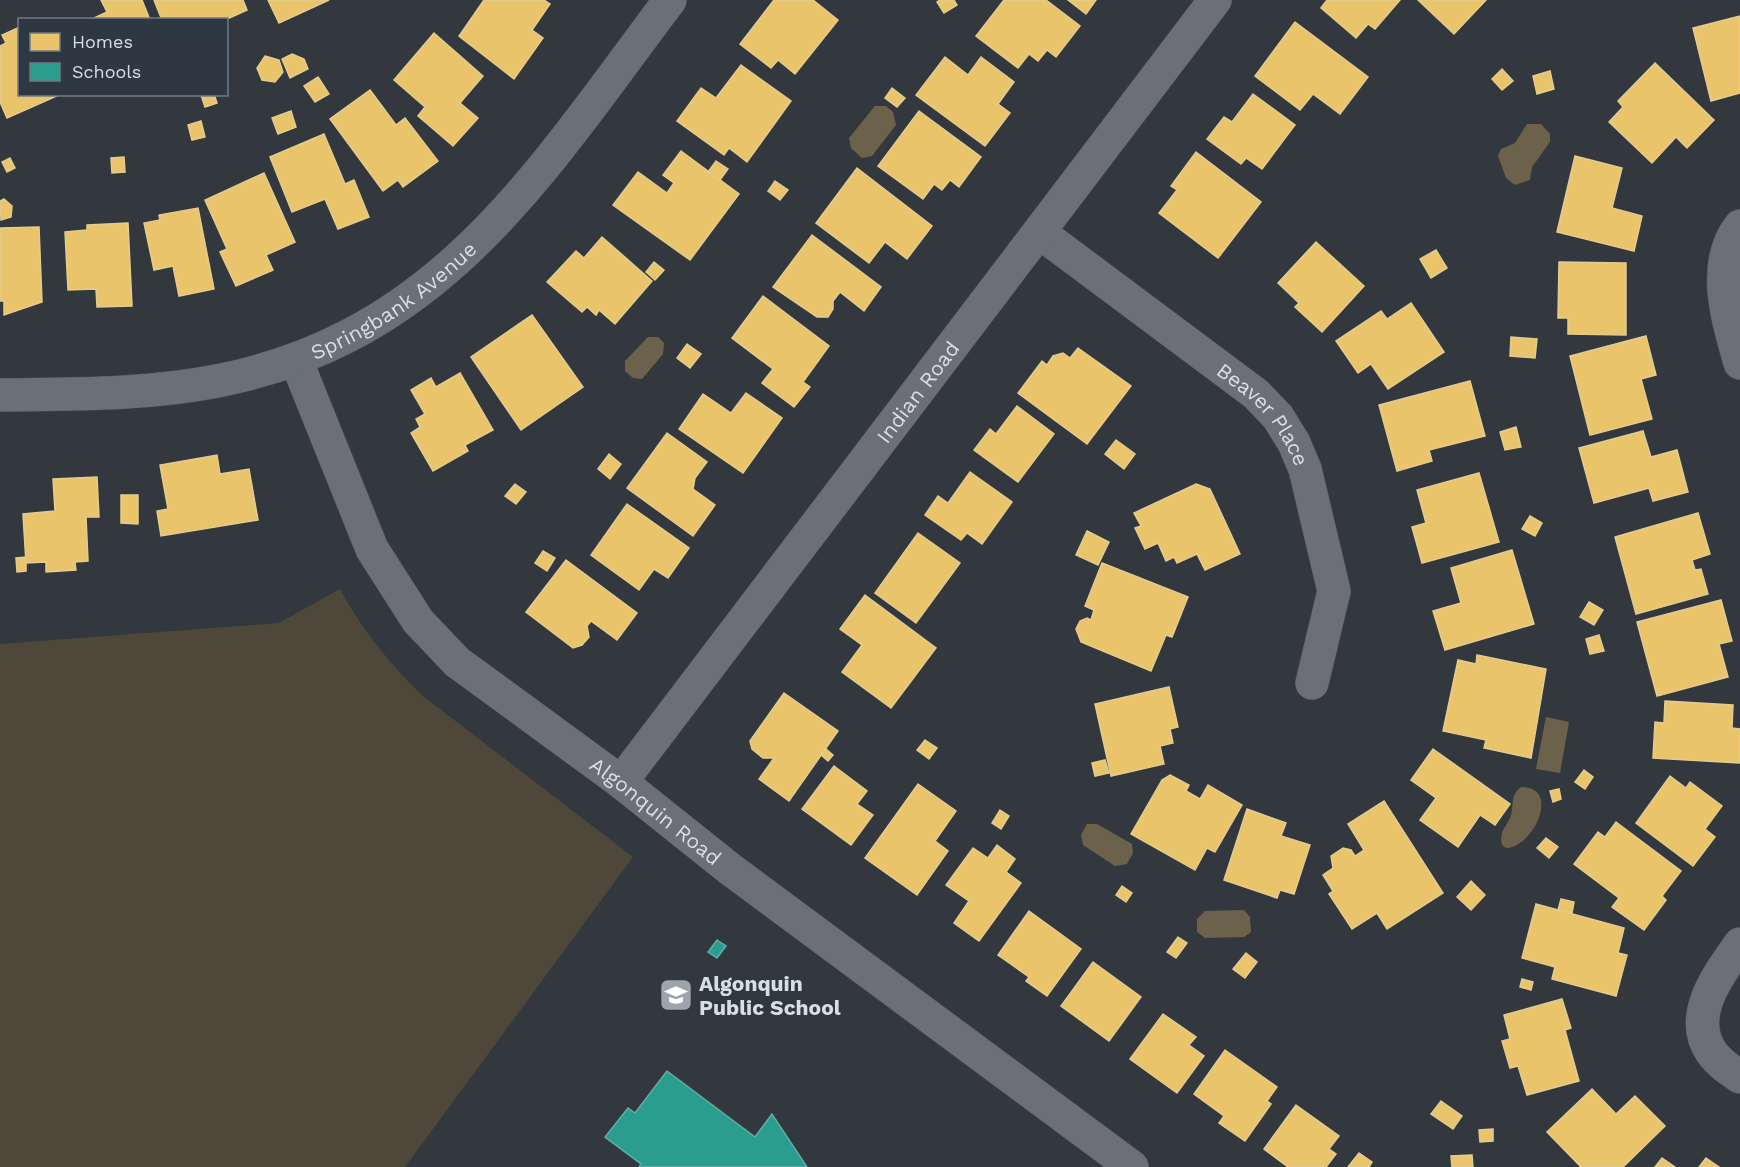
<svg xmlns="http://www.w3.org/2000/svg" width="1740" height="1167" font-family="'Work Sans',sans-serif">
<rect width="100%" height="100%" fill="#32383e"/>
<path fill="#4d483a" d="M340,589C362,630 390,664 423,696L633,857L405,1167H0V644L279,623Z"/>
<g fill="#6c624b">
<path d="M875,106H886L893,112L896,125L872,156L862,158L851,148L849,138Z"/>
<path d="M1527,124H1541L1550,134V142L1532,167L1530,180L1515,185L1506,178L1498,156L1501,149L1515,143Z"/>
<path d="M648,337H658L664,343L663,354L642,379L633,378L625,371V361Z"/>
<path d="M1546,717L1569,722L1560,773L1536,769Z"/>
<path d="M1521,787C1562,787 1533,848 1506,848L1502,845C1499,831 1505,829 1510,818C1515,806 1509,796 1521,787Z"/>
<path d="M1087,824H1097L1132,844L1133,853L1127,864L1115,866L1083,845L1081,835Z"/>
<path d="M1244,910L1250,917L1251,932L1244,937L1205,938L1197,932V919L1205,911Z"/>
</g>
<g fill="#e9c46a" stroke="#e4cc8f" stroke-width="1.5">
<path d="M101,0H142L150,20H90L107,12Z"/>
<path d="M154,0H243L247,10L225,20H162Z"/>
<path d="M268,0H329L279,23Z"/>
<path d="M484,0H544L550,4L532,30L543,38L514,79L459,36Z"/>
<path d="M774,0H813L838,20L795,74L778,60L771,68L740,44Z"/>
<path d="M940,0H954L957,5L944,13L937,2Z"/>
<path d="M1004,0H1046L1080,26L1056,57L1047,50L1038,61L1029,54L1018,68L976,36Z"/>
<path d="M1068,0H1096L1086,14Z"/>
<path d="M1327,0H1400L1375,29L1368,24L1356,38L1321,8Z"/>
<path d="M1418,0H1486L1454,34Z"/>
<path d="M1740,16V93L1711,101L1693,28Z"/>
<path d="M1295,22L1368,77L1340,114L1313,94L1300,110L1255,76Z"/>
<path d="M20,27V94H61L7,118L0,102V46L6,43L2,35Z"/>
<path d="M434,33L483,76L460,103L478,118L453,146L418,116L425,107L394,80Z"/>
<path d="M292,54L304,59L308,69L290,78L282,59Z"/>
<path d="M265,56L279,60L283,72L275,82L262,80L257,68Z"/>
<path d="M945,57L968,75L981,57L1014,82L998,104L1010,113L985,146L916,95Z"/>
<path d="M1655,63L1714,120L1687,148L1676,137L1652,163L1609,122L1623,107L1618,101Z"/>
<path d="M741,65L791,101L747,162L729,148L724,155L677,121L701,88L716,98Z"/>
<path d="M1502,69L1513,81L1502,90L1492,79Z"/>
<path d="M1550,71L1554,89L1537,94L1533,76Z"/>
<path d="M318,77L329,94L315,102L304,86Z"/>
<path d="M892,88L905,98L897,107L885,98Z"/>
<path d="M370,90L396,125L405,118L438,161L403,187L398,180L383,191L330,119Z"/>
<path d="M214,94L217,103L205,107L201,95Z"/>
<path d="M1253,94L1295,125L1262,169L1246,158L1241,164L1207,139L1224,117L1232,122Z"/>
<path d="M291,111L296,127L278,134L272,118Z"/>
<path d="M919,111L981,157L959,187L950,180L942,190L934,184L923,199L878,166Z"/>
<path d="M201,121L205,137L192,140L188,125Z"/>
<path d="M324,134L345,184L354,180L369,217L338,229L325,199L292,212L270,157Z"/>
<path d="M681,151L739,194L690,260L613,205L638,172L667,193L674,183L663,175Z"/>
<path d="M1196,152L1261,202L1218,258L1159,213L1177,190L1171,186Z"/>
<path d="M1575,156L1622,168L1612,208L1642,216L1634,251L1557,232Z"/>
<path d="M124,157L125,172L112,173L111,158Z"/>
<path d="M10,158L15,168L7,172L2,162Z"/>
<path d="M716,161L728,169L720,180L708,172Z"/>
<path d="M857,168L932,226L907,259L885,242L869,263L816,223Z"/>
<path d="M264,173L295,242L266,255L273,270L236,286L220,252L227,249L205,200Z"/>
<path d="M775,181L788,190L780,200L768,191Z"/>
<path d="M4,199L12,206L11,217L1,220L0,201Z"/>
<path d="M198,208L214,289L179,296L173,266L154,270L144,223L160,220L159,215Z"/>
<path d="M128,223L132,306L97,307L96,289L68,290L65,232L87,230V225Z"/>
<path d="M39,227L42,302L4,315V301H0V228Z"/>
<path d="M812,235L881,287L864,311L840,292L833,301V309L828,317H817L773,287Z"/>
<path d="M602,237L652,281L615,324L599,310L596,315L587,307L582,312L547,282L576,251L584,258Z"/>
<path d="M1316,242L1364,286L1322,332L1295,307L1299,303L1278,283Z"/>
<path d="M1436,250L1447,268L1431,278L1420,259Z"/>
<path d="M654,262L664,270L655,280L646,272Z"/>
<path d="M1559,262L1626,263V335L1568,334V318H1558Z"/>
<path d="M763,296L829,346L803,382L810,387L794,407L762,383L773,369L732,338Z"/>
<path d="M1411,303L1444,352L1388,389L1371,364L1358,373L1336,341L1381,311L1387,319Z"/>
<path d="M532,315L583,387L521,430L471,357Z"/>
<path d="M1646,336L1656,375L1641,379L1652,419L1590,435L1570,356Z"/>
<path d="M1511,337L1537,339L1535,358L1510,356Z"/>
<path d="M687,344L701,354L690,368L677,358Z"/>
<path d="M1078,348L1131,386L1087,444L1018,393L1042,361L1047,365L1053,356L1063,353L1070,358Z"/>
<path d="M460,373L493,430L465,445L468,451L433,471L411,433L420,427L416,419L425,414L411,390L431,378L436,387Z"/>
<path d="M1470,381L1485,436L1429,450L1432,461L1397,471L1379,405Z"/>
<path d="M746,393L782,418L743,473L679,429L703,394L731,413Z"/>
<path d="M1017,406L1054,434L1018,482L974,450L990,429L996,434Z"/>
<path d="M1516,427L1521,447L1505,450L1500,432Z"/>
<path d="M1643,431L1651,457L1677,450L1688,492L1653,501L1649,488L1594,503L1579,448Z"/>
<path d="M667,433L707,462L695,478L693,489L715,505L693,536L627,488Z"/>
<path d="M1116,440L1135,454L1124,469L1105,454Z"/>
<path d="M609,454L621,464L610,479L598,469Z"/>
<path d="M217,455L220,474L249,469L258,520L161,536L157,511L168,509L160,465Z"/>
<path d="M970,472L1012,502L982,544L967,533L961,540L925,515L938,496L948,503Z"/>
<path d="M1479,473L1499,542L1422,563L1412,527L1426,523L1417,490Z"/>
<path d="M97,477L99,517H86L88,561L75,562L76,570L46,572V562L26,563L23,514L55,511L53,479Z"/>
<path d="M515,484L526,492L516,504L505,496Z"/>
<path d="M1196,484L1210,489L1240,554L1205,570L1197,554L1177,563L1174,557L1166,561L1158,543L1145,549L1135,528L1141,526L1134,513Z"/>
<path d="M121,495H138V524L121,523Z"/>
<path d="M627,504L689,548L668,578L654,569L639,590L591,555Z"/>
<path d="M1698,513L1710,554L1692,560L1695,570L1701,569L1708,594L1636,614L1615,537Z"/>
<path d="M1530,516L1542,523L1535,536L1522,529Z"/>
<path d="M1087,531L1109,542L1098,565L1076,555Z"/>
<path d="M918,533L960,563L916,623L875,593Z"/>
<path d="M1512,550L1534,624L1445,650L1433,611L1461,603L1451,568Z"/>
<path d="M543,551L555,558L547,571L535,563Z"/>
<path d="M26,557V571L17,572L16,558Z"/>
<path d="M566,560L637,613L617,640L591,621L587,626L589,637L582,645L573,648L526,612Z"/>
<path d="M1102,563L1188,597L1172,637L1166,635L1151,671L1081,642L1076,629L1080,621L1087,618L1091,620L1094,610L1085,606Z"/>
<path d="M865,595L936,648L891,708L842,672L862,645L840,629Z"/>
<path d="M1721,600L1732,641L1719,644L1728,677L1657,696L1637,622Z"/>
<path d="M1589,602L1603,610L1594,625L1580,617Z"/>
<path d="M1599,635L1604,651L1590,654L1586,639Z"/>
<path d="M1477,655L1546,669L1531,758L1484,748L1486,740L1443,731L1458,660L1476,664Z"/>
<path d="M1169,687L1178,727L1170,729L1173,743L1160,746L1164,764L1111,776L1095,704Z"/>
<path d="M784,693L838,731L789,801L759,779L774,758H763L752,749L750,741Z"/>
<path d="M1665,701L1733,705L1732,728L1740,729V763L1653,758L1655,722L1664,723Z"/>
<path d="M925,740L937,748L929,759L917,750Z"/>
<path d="M826,749L833,755L828,761L821,755Z"/>
<path d="M1433,749L1510,804L1495,825L1480,815L1458,847L1420,820L1436,798L1411,780Z"/>
<path d="M1105,760L1109,773L1095,776L1092,763Z"/>
<path d="M834,766L867,791L857,804L873,815L851,845L802,809Z"/>
<path d="M1584,770L1593,777L1585,789L1575,782Z"/>
<path d="M1170,775L1189,785L1186,791L1200,799L1208,785L1242,805L1215,852L1207,848L1195,870L1131,834L1162,780Z"/>
<path d="M1670,776L1686,788L1690,782L1722,806L1705,829L1715,837L1693,866L1636,823Z"/>
<path d="M918,784L956,811L935,841L948,851L917,895L865,858Z"/>
<path d="M1559,789L1561,799L1553,802L1550,791Z"/>
<path d="M1384,801L1443,893L1387,929L1377,913L1352,929L1329,894L1333,891L1323,875L1333,868L1331,856L1343,848L1351,850L1355,856L1364,850L1348,824Z"/>
<path d="M1247,809L1286,823L1281,836L1310,845L1294,894L1280,890L1277,898L1224,880Z"/>
<path d="M1000,810L1009,816L1001,829L992,823Z"/>
<path d="M1616,822L1681,871L1662,896L1666,900L1644,930L1612,907L1619,898L1574,864L1598,832L1605,837Z"/>
<path d="M1546,838L1558,847L1549,858L1537,848Z"/>
<path d="M997,845L1015,859L1006,872L1021,883L979,941L954,923L969,901L946,885L973,848L988,858Z"/>
<path d="M1471,881L1485,895L1471,910L1457,897Z"/>
<path d="M1122,886L1132,893L1126,902L1116,895Z"/>
<path d="M1561,899L1574,902L1572,913L1558,910Z"/>
<path d="M1536,904L1624,928L1618,953L1627,955L1616,996L1552,979L1555,967L1522,958Z"/>
<path d="M1029,911L1081,949L1047,996L1026,981L1029,977L998,955Z"/>
<path d="M1178,937L1187,943L1176,958L1167,952Z"/>
<path d="M1246,953L1257,962L1245,978L1233,969Z"/>
<path d="M1093,962L1141,997L1109,1041L1061,1006Z"/>
<path d="M1522,979L1533,982L1531,990L1520,987Z"/>
<path d="M1562,999L1571,1028L1565,1030L1579,1081L1527,1095L1518,1066L1510,1068L1502,1041L1510,1039L1504,1015Z"/>
<path d="M1163,1014L1196,1037L1189,1045L1204,1056L1177,1093L1130,1059Z"/>
<path d="M1225,1050L1277,1087L1267,1101L1271,1104L1245,1141L1219,1123L1224,1116L1194,1094Z"/>
<path d="M1592,1089L1616,1114L1635,1096L1665,1126L1623,1167H1581L1547,1132Z"/>
<path d="M1441,1101L1462,1116L1453,1129L1431,1114Z"/>
<path d="M1296,1105L1339,1136L1329,1149L1336,1154L1326,1167H1288L1264,1149Z"/>
<path d="M1493,1129V1141L1480,1142L1479,1130Z"/>
<path d="M1359,1153L1372,1162L1369,1167H1348Z"/>
<path d="M1472,1155L1473,1167H1452L1451,1156Z"/>
<path d="M1662,1158L1675,1167H1655Z"/>
<path d="M1706,1158L1719,1167H1699Z"/>
</g>
<g fill="#2a9d8f" stroke="#5eb0a9" stroke-width="1.5">
<path d="M717,940L726,946L717,958L708,952Z"/>
<path d="M667,1071L755,1137L772,1114L807,1167H639L641,1164L605,1137L628,1108L635,1113Z"/>
</g>
<g fill="none" stroke-linecap="round" stroke-linejoin="round">
<defs>
<g id="minor">
<path d="M1740,226C1710,265 1728,320 1740,363"/>
<path id="s1" d="M1039,232L1256,394L1278,417L1294,443L1305,469L1334,591L1312,683"/>
<path id="s2" d="M296,360L372,549L418,621L457,662L621,782L730,869L1132,1167"/>
<path id="s3" d="M621,782L1215,0"/>
<path d="M1740,944C1719,974 1686,1016 1712,1053C1719,1063 1730,1070 1740,1077"/>
</g>
<g id="secondary">
<path id="s4" d="M0,395C72,394 146,395 217,381C443,337 542,169 670,0"/>
</g>
</defs>
<use href="#minor" stroke="#51555b" stroke-width="34"/>
<use href="#secondary" stroke="#51555b" stroke-width="34"/>
<use href="#minor" stroke="#6c7075" stroke-width="33"/>
<use href="#secondary" stroke="#697077" stroke-width="33"/>
</g>
<defs>
<symbol id="school-square" viewBox="-11 -11 22 22"><rect x="-9" y="-9" width="18" height="18" rx="4" fill="#9ea4ab" stroke="#2e3842"/><path d="M0-5L7-2L0 1L-7-2ZM-4 1L0 2.5L4 1V4Q0 6-4 4Z" fill="#fff"/></symbol>
</defs>
<g fill-rule="evenodd">
<use href="#school-square" x="657" y="976" width="38" height="38"/>
</g>
<g text-anchor="middle" dominant-baseline="central" stroke-width="6" stroke-linejoin="round" paint-order="stroke">
<g font-size="21" fill="#d8dee5" stroke="#2e3842">
<text stroke="none"><textPath href="#s4" startOffset="414">Springbank Avenue</textPath></text>
<text stroke="none"><textPath href="#s3" startOffset="490">Indian Road</textPath></text>
<text stroke="none"><textPath href="#s1" startOffset="291">Beaver Place</textPath></text>
<text stroke="none"><textPath href="#s2" startOffset="594">Algonquin Road</textPath></text>
</g>
<g font-size="21" font-weight="bold" fill="#d8dee5" stroke="#2e3842" text-anchor="start">
<text x="699" y="983">Algonquin<tspan x="699" dy="24">Public School</tspan></text>
</g>
</g>
<rect x="18" y="18" width="210" height="78" fill="#2e3842" stroke="#727a83" stroke-width="1.5"/>
<rect x="30" y="33" width="30" height="18" fill="#e9c46a" stroke="#727a83" stroke-width="1.5"/>
<text x="72" y="48" font-size="18" fill="#d8dee5">Homes</text>
<rect x="30" y="63" width="30" height="18" fill="#2a9d8f" stroke="#727a83" stroke-width="1.5"/>
<text x="72" y="78" font-size="18" fill="#d8dee5">Schools</text>
</svg>
